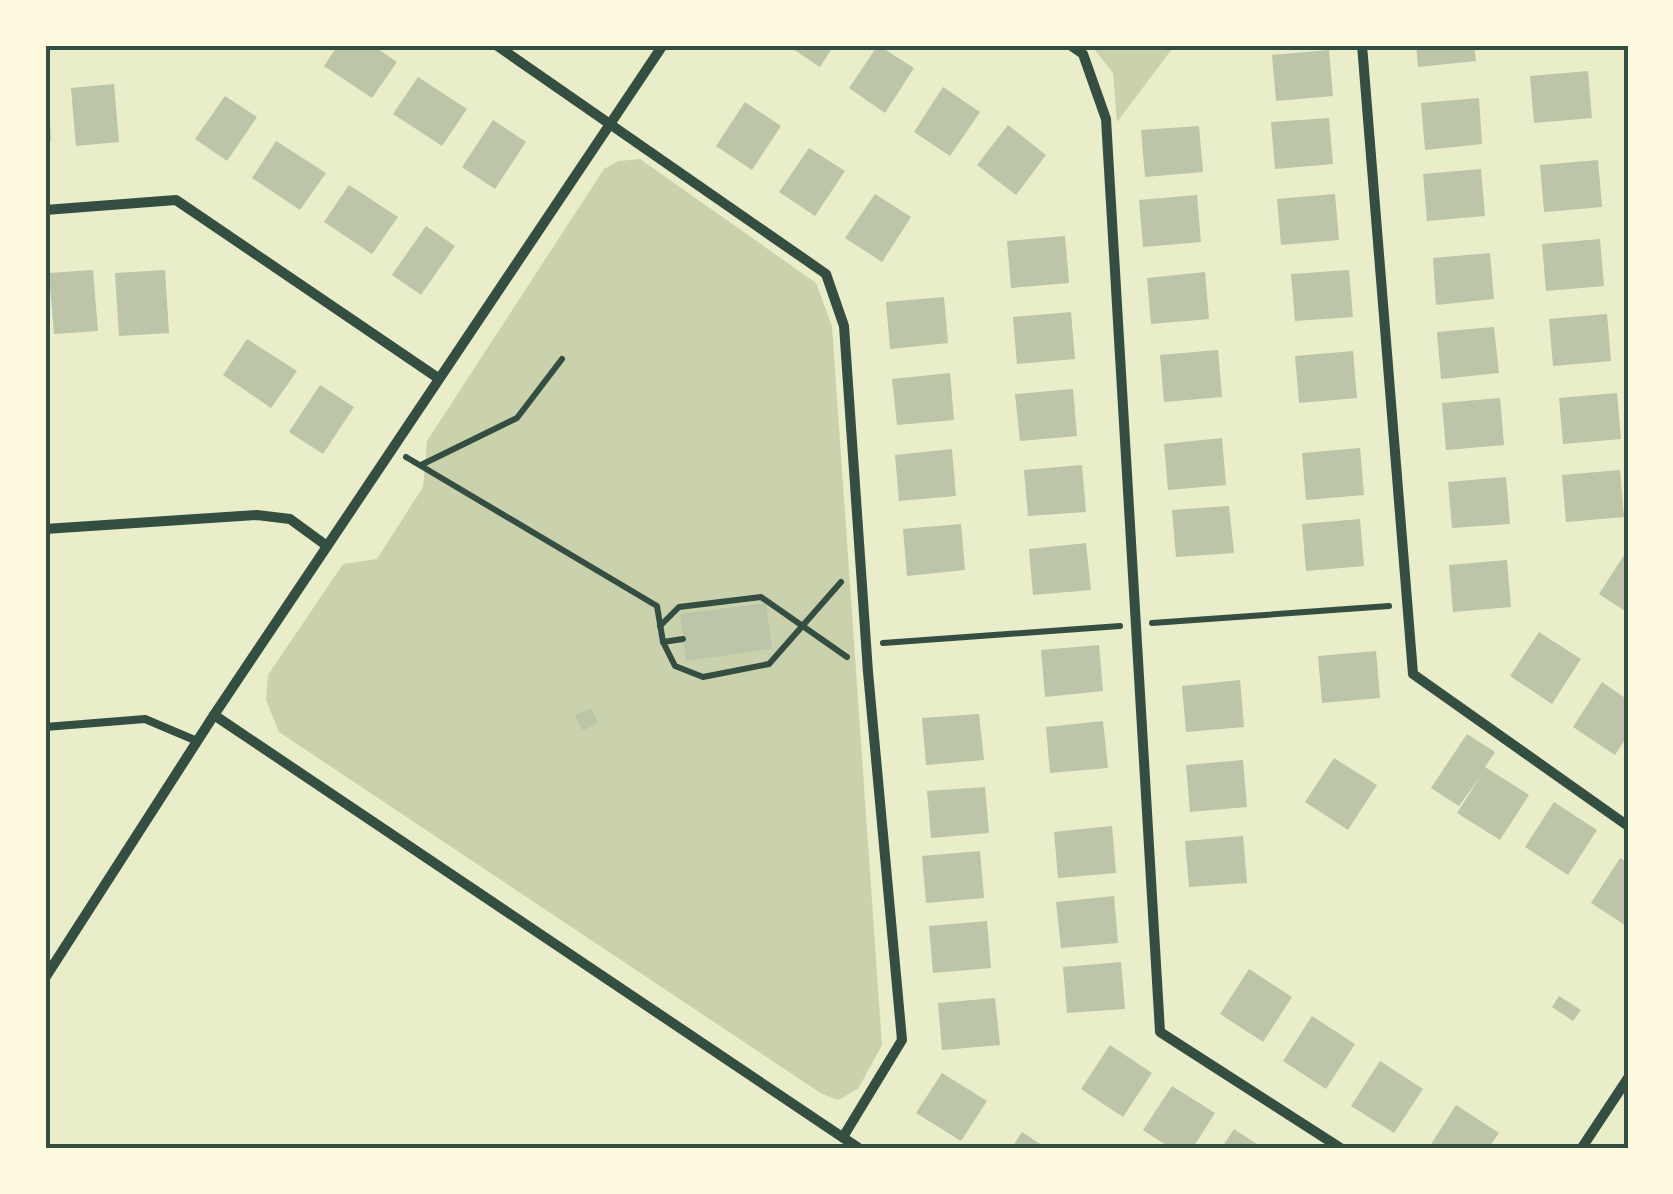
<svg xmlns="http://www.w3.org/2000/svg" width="1673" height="1194" font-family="'Work Sans',sans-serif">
<rect width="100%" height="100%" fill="#e9edc9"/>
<g fill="#cad2ad">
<path d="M1091,45H1175L1117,122L1113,73Z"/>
<path d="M640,159L816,283L832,326L882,1045L858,1089L838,1100L822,1094L279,732L266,700L268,675L343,564L377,559L423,487L427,441L604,169L619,161Z"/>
</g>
<g fill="#bcc5a7">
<path d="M338,45H372L397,62L372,98L324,66Z"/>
<path d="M787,45H834L820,67Z"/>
<path d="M878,45L914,68L885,113L849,88Z"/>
<path d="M1416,45H1474L1476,61L1418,67Z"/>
<path d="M1329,50L1333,96L1276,101L1272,55Z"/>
<path d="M1588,71L1592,118L1534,123L1530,76Z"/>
<path d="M418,77L467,109L442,146L393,114Z"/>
<path d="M114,84L119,142L76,146L71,88Z"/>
<path d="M943,87L980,112L950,156L914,132Z"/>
<path d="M225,96L257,117L227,161L195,139Z"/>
<path d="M49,97L51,141L45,142V98Z"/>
<path d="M1479,98L1482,144L1425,150L1421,103Z"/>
<path d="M745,102L781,126L752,170L716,146Z"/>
<path d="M1329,118L1333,164L1275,169L1271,122Z"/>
<path d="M493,120L526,142L495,189L462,167Z"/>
<path d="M1008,125L1046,155L1016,195L977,165Z"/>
<path d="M1199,126L1203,172L1145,177L1141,130Z"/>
<path d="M276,141L326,173L300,210L252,178Z"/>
<path d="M809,148L845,171L815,216L779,192Z"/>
<path d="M1598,160L1602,207L1544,212L1540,165Z"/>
<path d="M1481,169L1485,216L1427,221L1423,174Z"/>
<path d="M349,185L398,217L372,254L324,222Z"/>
<path d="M875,194L911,217L882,262L845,238Z"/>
<path d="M1335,194L1339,240L1281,245L1277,199Z"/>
<path d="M1197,195L1201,242L1143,247L1139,200Z"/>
<path d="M426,226L455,246L421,295L392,275Z"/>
<path d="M1065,236L1069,283L1011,288L1007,241Z"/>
<path d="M1600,239L1604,286L1546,291L1542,244Z"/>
<path d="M1490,253L1494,299L1436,305L1433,258Z"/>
<path d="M93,270L98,331L54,334L49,273Z"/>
<path d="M165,270L169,333L119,336L115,273Z"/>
<path d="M1349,270L1353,317L1295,321L1291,274Z"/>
<path d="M1205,272L1209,319L1151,324L1147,278Z"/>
<path d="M944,297L948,343L890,349L886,302Z"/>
<path d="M1071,312L1075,359L1017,364L1013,317Z"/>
<path d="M1607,314L1611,361L1553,366L1549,319Z"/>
<path d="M1494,327L1499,373L1441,379L1437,332Z"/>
<path d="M247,339L297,371L271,408L223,375Z"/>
<path d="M1218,350L1222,397L1164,402L1160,355Z"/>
<path d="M1353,351L1357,398L1299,403L1295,356Z"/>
<path d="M950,373L954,420L897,425L892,379Z"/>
<path d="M320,385L354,407L323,454L289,432Z"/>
<path d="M1073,389L1077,436L1020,441L1015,394Z"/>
<path d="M1617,393L1621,439L1563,444L1559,398Z"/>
<path d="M1500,398L1504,445L1446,450L1442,403Z"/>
<path d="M1222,438L1226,485L1168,490L1164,444Z"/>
<path d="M1360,448L1364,495L1306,500L1302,453Z"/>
<path d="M952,449L956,496L899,501L895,455Z"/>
<path d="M1082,465L1086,512L1028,516L1024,470Z"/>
<path d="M1620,470L1624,517L1566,522L1562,475Z"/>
<path d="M1506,477L1510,524L1452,528L1448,482Z"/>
<path d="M1229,506L1234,553L1176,557L1172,510Z"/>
<path d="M1360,519L1364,566L1306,571L1302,524Z"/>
<path d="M961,524L965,570L907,576L903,529Z"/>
<path d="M1086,543L1091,590L1033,595L1029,549Z"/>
<path d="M1628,549V613L1599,594Z"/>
<path d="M1507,560L1511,607L1453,612L1449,565Z"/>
<path d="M766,603L772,649L686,661L680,614Z"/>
<path d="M1539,632L1581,659L1552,704L1510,676Z"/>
<path d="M1099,645L1103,691L1045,697L1041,650Z"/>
<path d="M1376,651L1380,698L1322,703L1318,656Z"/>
<path d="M1240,680L1244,727L1186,732L1182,686Z"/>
<path d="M1602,682L1628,700V735L1615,755L1573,727Z"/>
<path d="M591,708L598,723L582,731L575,715Z"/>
<path d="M979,714L984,760L926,765L922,718Z"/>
<path d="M1103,721L1108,768L1050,773L1046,727Z"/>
<path d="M1467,734L1495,752L1485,767L1529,795L1500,840L1457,813L1482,774L1459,806L1431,788Z"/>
<path d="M1334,758L1377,785L1348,830L1305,802Z"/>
<path d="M1243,760L1247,807L1190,812L1186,765Z"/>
<path d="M985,787L989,833L931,838L927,791Z"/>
<path d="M1554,802L1597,830L1568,875L1525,847Z"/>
<path d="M1112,826L1116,873L1058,878L1054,832Z"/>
<path d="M1243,836L1247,883L1189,887L1185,841Z"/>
<path d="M980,851L984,898L926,903L922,856Z"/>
<path d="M1620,858L1628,863V927L1591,903Z"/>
<path d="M1114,896L1118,943L1061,948L1056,902Z"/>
<path d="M987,921L991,968L933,973L929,926Z"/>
<path d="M1121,962L1125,1009L1067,1013L1063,967Z"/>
<path d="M1249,969L1292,997L1263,1042L1220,1014Z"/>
<path d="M1559,996L1581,1010L1573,1021L1552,1007Z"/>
<path d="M995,998L1000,1045L942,1050L938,1003Z"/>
<path d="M1312,1016L1355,1044L1326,1089L1283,1061Z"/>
<path d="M1110,1045L1152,1073L1123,1117L1081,1089Z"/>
<path d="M1380,1061L1423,1089L1394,1133L1351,1106Z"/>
<path d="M942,1073L987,1101L961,1141L916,1113Z"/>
<path d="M1172,1086L1215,1113L1192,1149H1172L1143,1130Z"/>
<path d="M1456,1105L1499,1133L1488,1149H1428Z"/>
<path d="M1234,1129L1264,1149H1221Z"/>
<path d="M1022,1132L1048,1149H1011Z"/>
</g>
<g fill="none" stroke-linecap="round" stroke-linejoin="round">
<g stroke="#344e41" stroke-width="6">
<path d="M406,457L657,606L663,642L683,639"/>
<path d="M421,465L517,418L562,359"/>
<path d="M1152,623L1389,606"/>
<path d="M660,626L679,607L761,597L847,657"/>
<path d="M663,642L675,666L703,677L769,664L841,582"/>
<path d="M883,643L1120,626"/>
</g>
<path stroke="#344e41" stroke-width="8" d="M45,727L145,719L197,741"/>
<g stroke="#344e41" stroke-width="10">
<path d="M496,45L826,274L844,326L868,672L902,1040L843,1137"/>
<path d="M1070,45L1083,54L1106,119L1160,1032L1342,1149"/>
<path d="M1362,45L1413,674L1628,826"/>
<path d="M45,210L176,200L438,378"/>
<path d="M45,529L257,515L290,519L327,546"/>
<path d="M214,715L860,1149"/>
<path d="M45,978L214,715L663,45"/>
<path d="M1581,1149L1628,1078"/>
</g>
</g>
<rect width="1673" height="1194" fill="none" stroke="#fefae0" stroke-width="95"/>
<rect x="48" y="48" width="1578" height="1098" fill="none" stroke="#344e41" stroke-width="4"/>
</svg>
